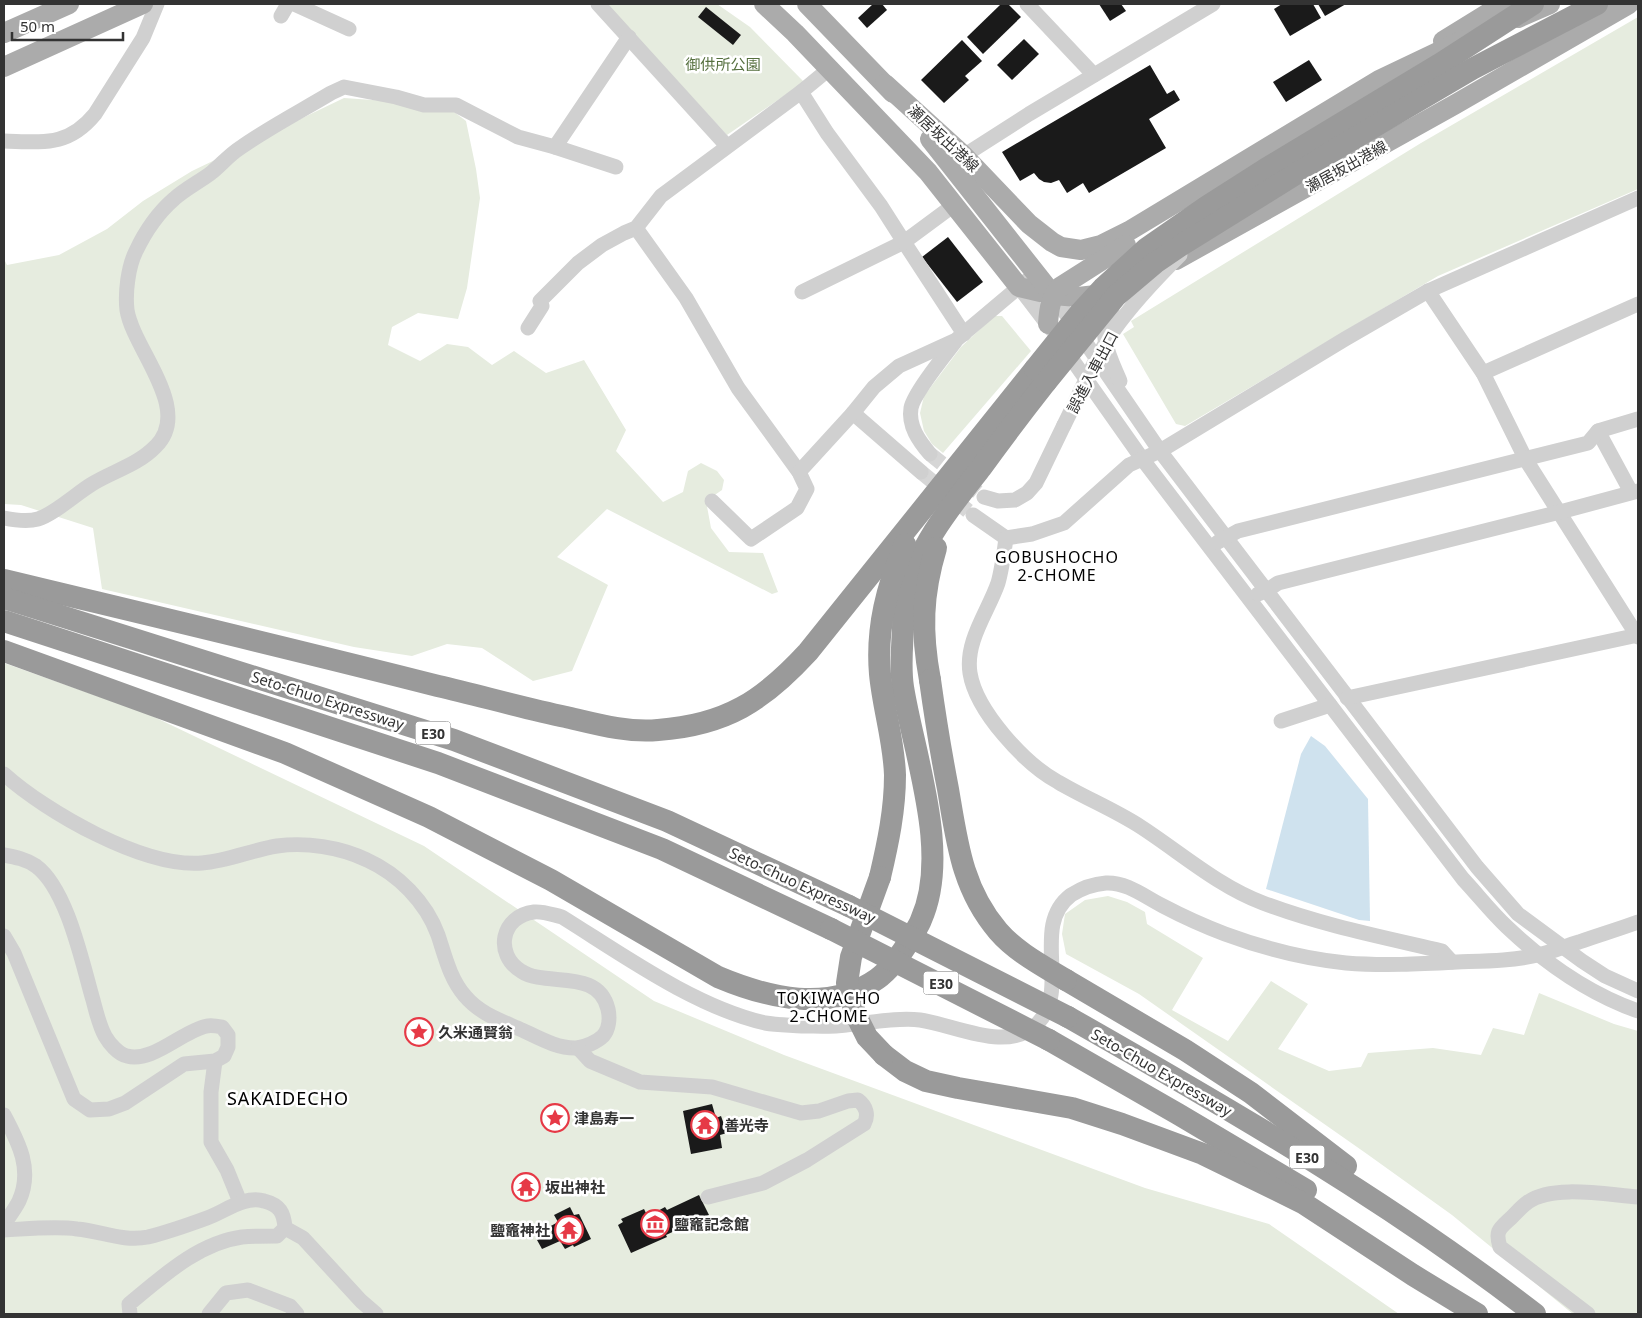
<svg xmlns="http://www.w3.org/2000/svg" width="1642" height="1318" font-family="'Noto Sans','Noto Sans JP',sans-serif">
<rect width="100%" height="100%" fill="#fff"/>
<g fill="#e6ecdf">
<path d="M609,4H717L750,27L804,82L727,135L607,5Z"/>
<path d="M1638,17V189L1438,276L1185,426L1176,424L1123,334L1134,327L1131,321L1421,143Z"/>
<path d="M344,98L445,105L466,121L476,169L480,198L467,288L458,319L418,313L392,327L388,345L420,361L447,344L468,347L492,365L514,351L546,373L584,360L626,430L616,451L663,502L683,492L688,471L701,463L717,471L724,480L722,490L706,501L711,528L729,552L763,553L778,592L772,594L607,509L557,557L608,585L572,671L533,681L482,648L447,644L412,656L354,647L102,589L93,528L21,505L4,504V259L7,265L59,255L107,229L143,201L192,171Z"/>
<path d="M994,316H1002L1031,351L943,453L932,444L924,431L920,413L924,396L961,347Z"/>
<path d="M4,663L148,714L424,846L654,1001L784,1055L1145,1188L1269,1224L1399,1314H4Z"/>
<path d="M1108,896L1127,902L1145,912L1147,924L1203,958L1172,1010L1228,1041L1271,981L1308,1004L1278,1049L1329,1071L1361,1067L1368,1053L1433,1048L1481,1055L1493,1028L1524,1035L1539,993L1614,1024L1638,1031V1314H1573L1452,1215L1367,1154L1139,994L1066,954L1062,934L1065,914L1085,900Z"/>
</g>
<path fill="#cfe2ee" d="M1311,736L1325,746L1368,799L1370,921L1359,920L1266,889L1301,754Z"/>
<g fill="#1a1a1a">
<path d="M873,4H882L887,10L867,28L858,18Z"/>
<path d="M1001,4H1008L1021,17L983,54L967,37Z"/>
<path d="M1099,4H1121L1126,11L1110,21Z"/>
<path d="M1282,4H1313L1321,18L1290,36L1274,9Z"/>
<path d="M1318,4H1346L1325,16Z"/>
<path d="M706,7L741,35L733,45L698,17Z"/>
<path d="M1024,39L1039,54L1012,80L997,65Z"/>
<path d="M962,40L982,61L965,76L969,80L944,103L921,80Z"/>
<path d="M1309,60L1322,80L1286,102L1273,82Z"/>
<path d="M1150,65L1167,94L1174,90L1180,100L1149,119L1166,148L1089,193L1083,183L1067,193L1059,180L1051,183L1044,182L1039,179L1034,173L1020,181L1002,152Z"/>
<path d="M948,237L983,282L957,302L922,257Z"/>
<path d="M712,1104L716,1118L721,1116L727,1133L720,1135L722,1148L691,1154L683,1111Z"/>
<path d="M528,1178L535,1193L523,1197L518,1181Z"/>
<path d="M699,1195L709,1215L666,1235L667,1237L631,1253L618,1225L623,1222L621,1219L644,1209L650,1221L656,1218L654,1213L665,1207L667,1210Z"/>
<path d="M570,1207L574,1215L579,1214L591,1239L574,1247L573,1245L565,1249L560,1241L542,1249L537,1240L552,1233L549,1227L558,1222L554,1215Z"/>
</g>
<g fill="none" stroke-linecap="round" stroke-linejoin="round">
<g stroke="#d6d6d6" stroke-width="15" stroke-dasharray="15 8" stroke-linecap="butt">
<path d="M930,454L984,497"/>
<path d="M921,472L973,515"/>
</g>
<g stroke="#d0d0d0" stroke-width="15">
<path d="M294,4L349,29"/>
<path d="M598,4L727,146"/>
<path d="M1027,4L1094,75"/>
<path d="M281,16L288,4"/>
<path d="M801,92L829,69"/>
<path d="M4,141C43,142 68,147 95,114L143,38L157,4"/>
<path d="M555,147L616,167"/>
<path d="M954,162L1029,114L1213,4"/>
<path d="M636,228L686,298L738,388L799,472L807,489L797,508L751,539L712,501"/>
<path d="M1019,287L1051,329"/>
<path d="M1428,291L1483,373L1526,460L1638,637"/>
<path d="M802,292L904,242L964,334"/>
<path d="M1053,295L1160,451L1477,867L1518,914L1582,961L1605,976L1638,991"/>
<path d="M1112,309C1095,332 1111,359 1120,381"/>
<path d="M528,328L542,306L540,301L578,263L602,245L624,233L636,228L661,196L801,92L827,133L881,206L904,242L954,205"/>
<path d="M1064,348L1143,460L1463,879C1478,895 1491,912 1507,927C1544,962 1590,994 1638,1011"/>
<path d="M1483,373L1638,304"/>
<path d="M853,413L921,472"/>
<path d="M1598,431L1631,492"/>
<path d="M930,454C919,441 908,426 911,408C914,393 945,355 955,342"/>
<path d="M799,472L853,413L874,387L899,366L956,340L1026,281"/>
<path d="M984,497L998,501L1015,500L1027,493L1036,483L1064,425"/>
<path d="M973,515L1006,538L1032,534L1064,523L1129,465L1160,451L1345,339L1428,291L1638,198"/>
<path d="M4,518C14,520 27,522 38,519C53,515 77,493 92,484C113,471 138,465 156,446C193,409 133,349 127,310C125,293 128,267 136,251C145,232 159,212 174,199C185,189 199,182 211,173C221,165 229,155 240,148C268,128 301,111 331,93L344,87L396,97L424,105H456L518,137L555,147L629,37"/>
<path d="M1006,538C1004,553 1002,569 998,583C988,612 965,641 970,673C976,711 1025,764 1058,782C1085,798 1115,810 1141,827C1181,853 1218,886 1263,903C1321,925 1382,937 1442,951L1452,962"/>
<path d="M1218,542L1238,531L1588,443L1598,431L1638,419"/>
<path d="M1258,594L1266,591L1278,583L1560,512L1638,491"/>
<path d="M1347,698L1638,635"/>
<path d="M1281,721L1330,705"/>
<path d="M4,774C46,812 144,868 202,863C228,861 252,850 277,846C306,842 340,847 367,860C398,874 426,902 438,935C445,956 450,979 465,996C480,1014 502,1021 522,1030C539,1038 558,1049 577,1048C585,1047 597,1042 603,1036C609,1029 610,1018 608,1009C598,967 546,988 521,971C494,954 501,916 534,912C543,911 553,915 562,917C623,955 695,1007 765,1023C777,1025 790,1025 802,1026C817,1026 832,1027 846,1025C869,1023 898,1017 920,1020C956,1025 1008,1054 1038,1023C1071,988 1030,926 1071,895C1082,888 1093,884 1106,883C1127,882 1145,897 1163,906C1182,916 1204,926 1225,934C1263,948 1305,959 1346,963C1383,966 1420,964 1457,962C1484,961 1511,961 1538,955C1552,952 1565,946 1579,942C1599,935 1619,929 1638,922"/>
<path d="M4,855C15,857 26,859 36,866C67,889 82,962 93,1000C96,1011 99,1025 105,1036C109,1043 118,1054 127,1056C153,1063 182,1031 207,1026C211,1025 217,1026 222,1027L228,1035V1047L224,1056L215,1061L184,1064L125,1103L109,1109L90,1110L74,1099L14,953L4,936"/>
<path d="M578,1048L590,1061L640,1082L712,1087L801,1113L819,1111L848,1101L858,1100C866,1106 869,1115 864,1124L807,1160L763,1183L708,1197"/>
<path d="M215,1061L211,1092V1142L227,1170L240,1202"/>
<path d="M4,1115C19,1143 33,1170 19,1201C15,1209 9,1217 4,1224"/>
<path d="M285,1228L303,1238L361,1301L376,1314"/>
<path d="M4,1230C26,1229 55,1226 77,1229C101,1231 123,1242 148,1237C168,1232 188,1225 207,1218C224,1212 245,1195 264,1201C280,1205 284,1213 285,1228L277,1236C265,1236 253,1236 242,1237C198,1243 162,1277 129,1304L130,1314"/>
<path d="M209,1314L226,1293L248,1290L290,1306L297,1314"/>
<path d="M1588,1314L1500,1247C1495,1231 1499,1229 1511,1218C1516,1213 1522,1206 1528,1202C1553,1184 1608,1195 1638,1197"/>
</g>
<g stroke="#ababab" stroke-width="20">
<path d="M764,4L795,33L928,172L1019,287L1053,295L1078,297L1105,294"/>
<path d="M807,4L893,93"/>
<path d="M1518,18L1550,4"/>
<path d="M4,33L69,4"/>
<path d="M1443,41L1503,4"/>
<path d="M4,67L143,4"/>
<path d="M885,84L963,155L1029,224L1052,242L1061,247L1081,250L1101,245L1129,231L1379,80L1463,40"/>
<path d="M930,139L1053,295"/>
<path d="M1176,260L1454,105L1629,4"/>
<path d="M1048,324C1049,310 1050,298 1060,287L1126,245"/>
</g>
<g stroke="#9a9a9a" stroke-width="22">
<path d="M4,580C149,615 293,649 438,686C481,696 523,708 566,717C596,724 628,733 658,730C726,725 763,701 808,652L1035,369"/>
<path d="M4,598L454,740L667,821L849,906"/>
<path d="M4,621L438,763L662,849L831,929"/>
<path d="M4,651L285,753L429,817L551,880L718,977C768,998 829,1013 877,979C891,969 902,953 911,938C914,932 919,926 921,920C951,853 914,756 903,687C900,668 902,649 903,629C903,620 903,609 905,600C915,550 950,507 981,468C1002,439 1024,410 1046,382"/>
<path d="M930,680C921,632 922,594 936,548"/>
<path d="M880,877C888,843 895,810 895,775C894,741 883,707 880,674C876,628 887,586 905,544"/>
<path d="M1066,980L1185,1050L1251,1093L1346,1166"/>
<path d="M1068,1017C1228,1108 1389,1201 1535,1314"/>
<path d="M1049,1040L1178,1114L1306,1190"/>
<path d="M884,1055L905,1071L926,1081L958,1088L1072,1108L1122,1124L1203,1154L1303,1203L1413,1275L1477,1314"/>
</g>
<path stroke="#d0d0d0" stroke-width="15" d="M1064,425C1080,393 1094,359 1114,330C1133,303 1157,278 1180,255"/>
<g stroke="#9a9a9a" stroke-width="22">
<path d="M1035,369L1080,313L1103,288L1147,248L1206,207L1264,170L1440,64L1533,4"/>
<path d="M1046,382L1116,296L1155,263L1180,246L1336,149L1472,69L1597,4"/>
<path d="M930,680C935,716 941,753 948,789C957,842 962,889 998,931C1016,952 1043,966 1066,980"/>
<path d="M880,877L851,957L847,983L855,1013L867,1037L884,1055"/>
<path d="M849,906L1068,1017"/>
<path d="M831,929L1049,1040"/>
</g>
</g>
<defs>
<symbol id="sight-ring" viewBox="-11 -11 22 22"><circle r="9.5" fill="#fff" stroke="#e63946" stroke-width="1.5"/><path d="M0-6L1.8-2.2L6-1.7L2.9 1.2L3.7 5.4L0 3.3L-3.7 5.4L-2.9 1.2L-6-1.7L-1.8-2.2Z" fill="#e63946"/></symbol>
<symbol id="temple-ring" viewBox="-11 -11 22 22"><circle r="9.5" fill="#fff" stroke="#e63946" stroke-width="1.5"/><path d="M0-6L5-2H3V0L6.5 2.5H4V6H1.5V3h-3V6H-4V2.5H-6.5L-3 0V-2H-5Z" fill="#e63946"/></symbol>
<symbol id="museum-ring" viewBox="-11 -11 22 22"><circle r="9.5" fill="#fff" stroke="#e63946" stroke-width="1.5"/><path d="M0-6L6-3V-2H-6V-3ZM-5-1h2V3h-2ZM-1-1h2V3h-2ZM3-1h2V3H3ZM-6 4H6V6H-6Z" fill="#e63946"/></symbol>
</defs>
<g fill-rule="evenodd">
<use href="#sight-ring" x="403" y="1016" width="32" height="32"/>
<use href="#sight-ring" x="539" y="1102" width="32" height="32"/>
<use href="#temple-ring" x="689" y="1109" width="32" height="32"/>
<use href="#temple-ring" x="510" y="1171" width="32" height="32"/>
<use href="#museum-ring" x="639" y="1208" width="32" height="32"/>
<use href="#temple-ring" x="553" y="1214" width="32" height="32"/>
</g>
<g text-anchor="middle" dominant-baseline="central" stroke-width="5" stroke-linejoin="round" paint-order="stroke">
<g fill="#fff" stroke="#707070" stroke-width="1">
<rect x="415.5" y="721.5" width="35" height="23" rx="4"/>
<rect x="923.5" y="971.5" width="35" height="23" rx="4"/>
<rect x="1289.5" y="1145.5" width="35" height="23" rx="4"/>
</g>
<g font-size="14" font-weight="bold" fill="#333">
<text x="433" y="733">E30</text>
<text x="941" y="983">E30</text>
<text x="1307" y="1157">E30</text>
</g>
<g font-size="15" fill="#56703f" stroke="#fff">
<text x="723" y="64">御供所公園</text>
</g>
<g font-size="15" fill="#333" stroke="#fff">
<text transform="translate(944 138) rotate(43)">瀬居坂出港線</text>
<text transform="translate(1346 166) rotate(-29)">瀬居坂出港線</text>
<text transform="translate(1092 372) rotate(-62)">誤進入車出口</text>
<text transform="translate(328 700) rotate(18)">Seto-Chuo Expressway</text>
<text transform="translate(803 885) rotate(25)">Seto-Chuo Expressway</text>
<text transform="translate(1162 1072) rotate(30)">Seto-Chuo Expressway</text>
</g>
<g font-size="15" font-weight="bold" fill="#333" stroke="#fff" text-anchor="start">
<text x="438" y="1032">久米通賢翁</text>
<text x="574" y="1118">津島寿一</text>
<text x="724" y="1125">善光寺</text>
<text x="545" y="1187">坂出神社</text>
<text x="674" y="1224">鹽竈記念館</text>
<text x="550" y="1230" text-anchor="end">鹽竈神社</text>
</g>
<g font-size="16" letter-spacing="1" fill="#000" stroke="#fff">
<text x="1057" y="557">GOBUSHOCHO<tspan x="1057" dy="18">2-CHOME</tspan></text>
<text x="829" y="998">TOKIWACHO<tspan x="829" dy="18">2-CHOME</tspan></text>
</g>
<g font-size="18" letter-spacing="1" fill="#000" stroke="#fff">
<text x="288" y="1098">SAKAIDECHO</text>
</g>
</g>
<rect width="1642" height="1318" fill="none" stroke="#333333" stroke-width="10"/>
<path d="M12 32v8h111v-8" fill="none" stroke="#333333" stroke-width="2.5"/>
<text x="20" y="32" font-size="15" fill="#333333" stroke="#ffffff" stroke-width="4" paint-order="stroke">50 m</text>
</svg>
